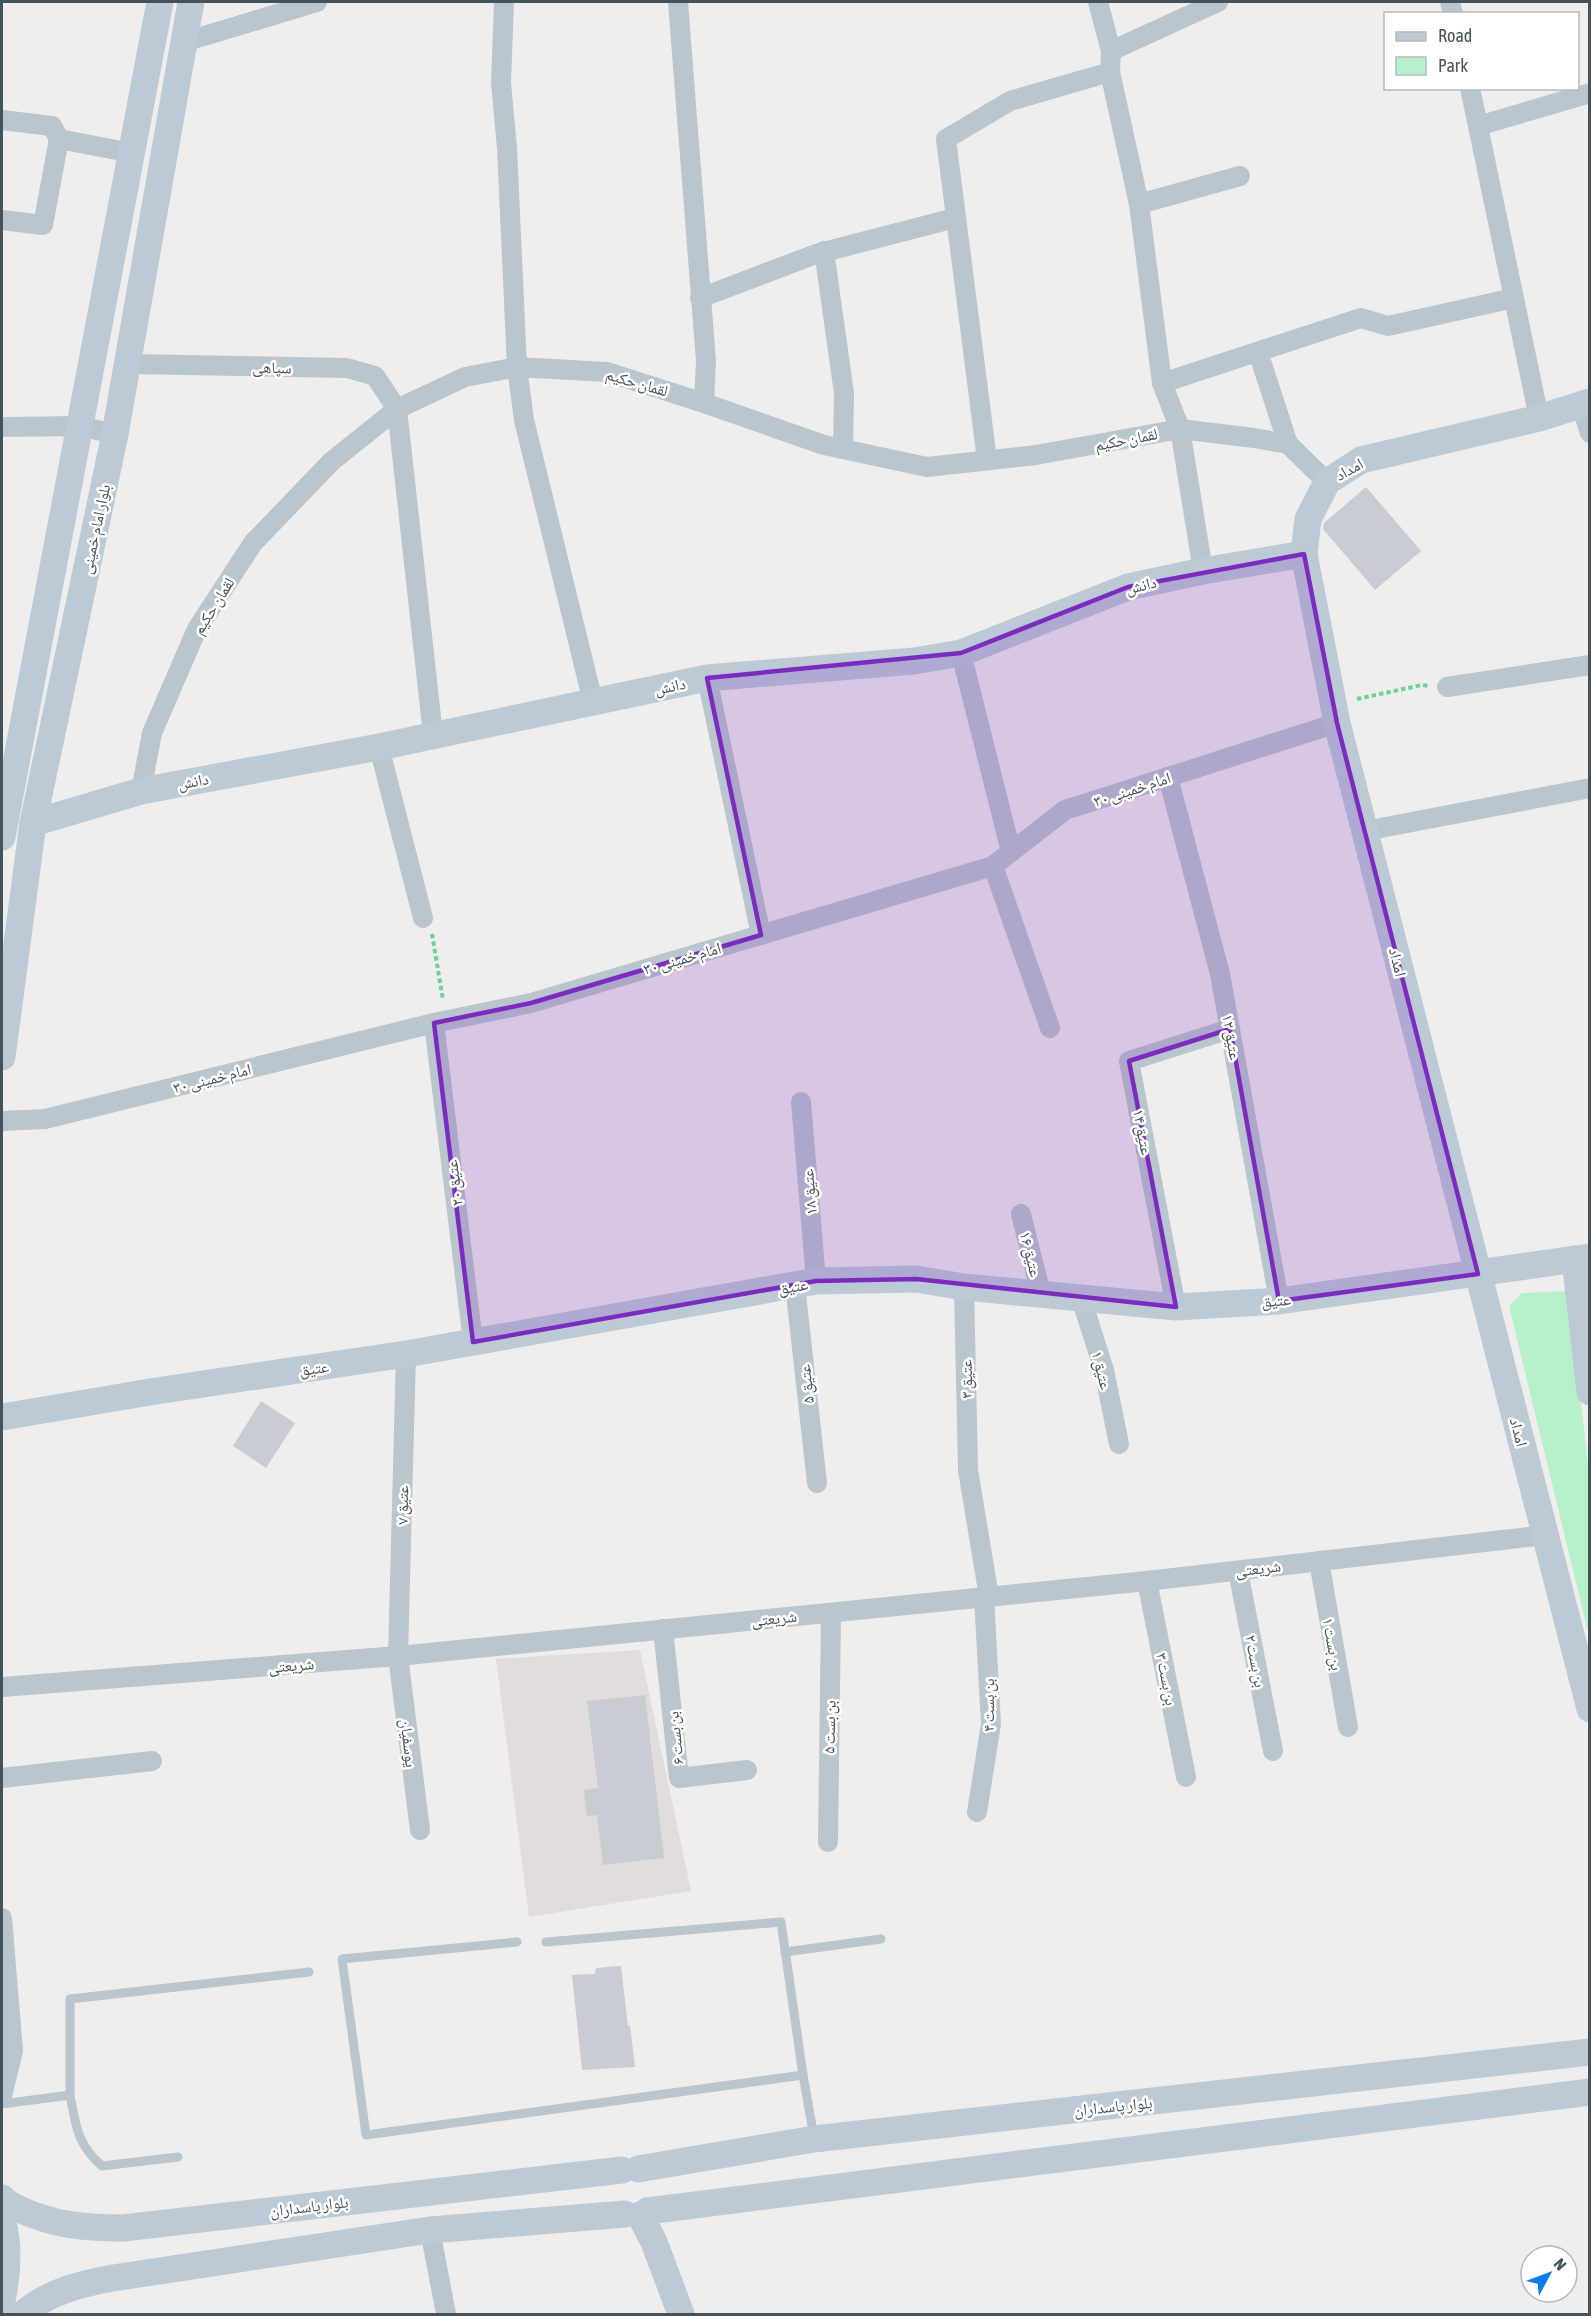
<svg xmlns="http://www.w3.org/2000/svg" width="1591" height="2316" font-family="'Asap Condensed','Noto Naskh Arabic',sans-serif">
<rect width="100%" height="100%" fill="#f0eded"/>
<path fill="#e1dddf" d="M640,1650L691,1891L529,1917L496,1659Z"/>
<path fill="#b7f1ca" d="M1568,1291L1589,1472V1636L1509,1306L1522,1293Z"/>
<g fill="#c9ccd2">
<path d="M1366,487L1421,551L1375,590L1323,529L1324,523Z"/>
<path d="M261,1401L295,1423L266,1468L233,1446Z"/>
<path d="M645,1695L664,1858L603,1865L597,1815L587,1816L584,1790L598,1788L587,1701Z"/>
<path d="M621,1966L628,2026L630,2025L635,2067L582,2070L572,1975L595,1974L596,1968Z"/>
</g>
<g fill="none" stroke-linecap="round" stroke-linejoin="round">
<g stroke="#6dd29a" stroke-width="4" stroke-dasharray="4.5 3" stroke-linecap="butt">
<path d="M1357,699L1422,685L1429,686"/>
<path d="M432,934L443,1000"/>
</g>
<g stroke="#bac6cd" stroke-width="9">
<path d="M517,1942L342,1959L366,2135L803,2075"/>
<path d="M546,1942L781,1922L803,2075L814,2137"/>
<path d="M785,1952L881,1939"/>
<path d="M70,2095C76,2126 77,2144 102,2166L178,2157"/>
<path d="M2,2104L70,2095V1999L309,1972"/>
</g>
<g stroke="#bac6cd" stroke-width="20">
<path d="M504,2L501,83L507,148L517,367L524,420L593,702"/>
<path d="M678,2L706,361L704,403"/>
<path d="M1098,2L1111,51L1110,72L1139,204L1162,383L1180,429L1203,571"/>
<path d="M1450,2L1453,14"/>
<path d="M184,42L317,2"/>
<path d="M1111,51L1218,2"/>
<path d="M1470,88L1539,418"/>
<path d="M2,120L52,126L59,139"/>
<path d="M1478,126L1590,93"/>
<path d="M1139,204L1240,176"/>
<path d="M2,220L43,225L59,139L132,153"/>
<path d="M824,251L844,393L843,449"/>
<path d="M700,298L816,254L955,218"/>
<path d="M1258,352L1288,444"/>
<path d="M127,364L347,368L375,376L397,409L433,735"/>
<path d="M1162,383L1361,318L1388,326L1514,298"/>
<path d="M1581,405L1590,433"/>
<path d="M2,427L79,426L115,434"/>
<path d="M987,460L946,139L1010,101L1110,72"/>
<path d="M961,653L1011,852"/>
<path d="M707,678L761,935"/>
<path d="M1447,687L1590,665"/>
<path d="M379,747L423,918"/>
<path d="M1168,777L1220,974L1279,1301"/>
<path d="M141,791L152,733L197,629L253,543L332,461L397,409L465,377L517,367L607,372L704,403L824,445L927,467L1036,455L1180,429L1254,438L1288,444L1327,482"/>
<path d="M1365,831L1590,788"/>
<path d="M993,866L1050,1028"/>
<path d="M434,1023L473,1342"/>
<path d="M801,1102L816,1281"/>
<path d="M2,1121L45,1119L434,1023L531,1003L993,866L1065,810L1337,723"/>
<path d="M1021,1214L1041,1294"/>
<path d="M795,1285L817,1483"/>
<path d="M964,1287L968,1470L989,1597"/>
<path d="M1081,1298L1104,1370L1119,1444"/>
<path d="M1176,1307L1129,1061L1230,1029"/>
<path d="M406,1354L398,1656L420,1830"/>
<path d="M1319,1561L1348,1727"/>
<path d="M1238,1571L1273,1751"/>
<path d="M1147,1581L1186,1777"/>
<path d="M663,1629L679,1778L747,1770"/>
<path d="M2,1687L398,1656L1147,1581L1546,1535"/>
<path d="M2,1778L152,1761"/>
<path d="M977,1812L991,1724L984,1597"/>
<path d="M828,1842L831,1613"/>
<path d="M2,1918L13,2051L2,2096"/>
<path d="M430,2230L446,2314"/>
</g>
<g stroke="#bccad6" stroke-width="27">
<path d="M1590,402L1539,418L1361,460L1327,482L1308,519L1304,554L1337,723L1590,1709"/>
<path d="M33,823L141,791L379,747L707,678L914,661L961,653L1128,587L1203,571L1304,554"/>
<path d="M2,837L160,2"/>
<path d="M2,1057L33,823L115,434L191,2"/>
<path d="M1575,1259L1590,1392"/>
<path d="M2,1417L156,1391L406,1354L816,1281L916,1279L964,1287L1176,1307L1279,1301L1590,1257"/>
<path d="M638,2169L814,2139L1590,2052"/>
<path d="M2,2198C6,2203 11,2205 17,2208C51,2225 86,2228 123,2228L622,2170"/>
<path d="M647,2211L1590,2092"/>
<path d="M640,2215L654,2242L681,2314"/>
<path d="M2,2220C10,2245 7,2276 2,2301"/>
<path d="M23,2314C48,2292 80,2284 113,2278L430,2230L625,2214"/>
</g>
</g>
<path fill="#7b2cbf" fill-opacity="0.2" stroke="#7b2cbf" stroke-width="4.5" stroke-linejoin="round" d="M1304,554L1337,723L1478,1274L1279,1301L1230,1029L1129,1061L1176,1307L916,1279L816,1281L473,1342L434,1023L531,1003L761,935L707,678L961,653L1128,587Z"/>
<g text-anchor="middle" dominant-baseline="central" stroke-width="5" stroke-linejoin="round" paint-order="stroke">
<g font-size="16" fill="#44525b" stroke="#fff">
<text transform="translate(272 367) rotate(1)">سپاهی</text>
<text transform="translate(637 382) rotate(16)">لقمان حکیم</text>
<text transform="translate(1126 439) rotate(-11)">لقمان حکیم</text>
<text transform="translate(1349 469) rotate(-29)">امداد</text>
<text transform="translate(95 529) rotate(-78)">بلوار امام خمینی</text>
<text transform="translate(1141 585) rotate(-14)">دانش</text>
<text transform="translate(213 606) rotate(-58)">لقمان حکیم</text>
<text transform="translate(670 686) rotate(-12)">دانش</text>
<text transform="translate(193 781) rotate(-11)">دانش</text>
<text transform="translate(1132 789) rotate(-18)">امام خمینی ۳۰</text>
<text transform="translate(682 958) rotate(-16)">امام خمینی ۳۰</text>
<text transform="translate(1398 962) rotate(76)">امداد</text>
<text transform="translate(1232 1037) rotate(80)">عتیق ۱۲</text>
<text transform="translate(212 1078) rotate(-14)">امام خمینی ۳۰</text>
<text transform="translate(1143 1132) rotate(79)">عتیق ۱۴</text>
<text transform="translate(454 1183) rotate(-97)">عتیق ۲۰</text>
<text transform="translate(809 1192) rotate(-95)">عتیق ۱۸</text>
<text transform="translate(1031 1254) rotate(76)">عتیق ۱۶</text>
<text transform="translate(793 1286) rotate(-10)">عتیق</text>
<text transform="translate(1276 1300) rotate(-5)">عتیق</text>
<text transform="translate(314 1368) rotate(-8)">عتیق</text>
<text transform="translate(1102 1370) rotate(76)">عتیق ۱</text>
<text transform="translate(966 1379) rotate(-91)">عتیق ۳</text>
<text transform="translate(806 1384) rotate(-96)">عتیق ۵</text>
<text transform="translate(1519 1432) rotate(75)">امداد</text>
<text transform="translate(402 1505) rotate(-89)">عتیق ۷</text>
<text transform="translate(1258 1568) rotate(-7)">شریعتی</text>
<text transform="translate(774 1618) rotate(-6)">شریعتی</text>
<text transform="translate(1333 1644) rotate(80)">بن بست ۱</text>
<text transform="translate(1256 1661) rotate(79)">بن بست ۲</text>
<text transform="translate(291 1665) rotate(-5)">شریعتی</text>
<text transform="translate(1167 1679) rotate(79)">بن بست ۳</text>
<text transform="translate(988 1705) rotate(-90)">بن بست ۴</text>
<text transform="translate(829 1727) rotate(-89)">بن بست ۵</text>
<text transform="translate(675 1738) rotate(-96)">بن بست ۶</text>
<text transform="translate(409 1743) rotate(83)">یوسفیان</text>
<text transform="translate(1113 2106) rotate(-6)">بلوار پاسداران</text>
<text transform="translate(309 2206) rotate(-7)">بلوار پاسداران</text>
</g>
</g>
<rect width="1591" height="2316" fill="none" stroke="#44525b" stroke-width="6"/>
<rect x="1384" y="12" width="195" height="78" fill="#ffffff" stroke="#b4babd" stroke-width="1.5"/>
<rect x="1396" y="32" width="30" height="9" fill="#bccad6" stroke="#b4babd" stroke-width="1.5"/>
<text x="1438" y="42" font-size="18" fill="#44525b">Road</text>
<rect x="1396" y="57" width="30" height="18" fill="#b7f1ca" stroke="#b4babd" stroke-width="1.5"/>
<text x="1438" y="72" font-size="18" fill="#44525b">Park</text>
<g transform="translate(1549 2274) rotate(49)"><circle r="28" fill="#ffffff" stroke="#b4babd" stroke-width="1.5"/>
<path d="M0-4.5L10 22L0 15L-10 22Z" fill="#0c7bea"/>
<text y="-9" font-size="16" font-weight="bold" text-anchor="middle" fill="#44525b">N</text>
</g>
</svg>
